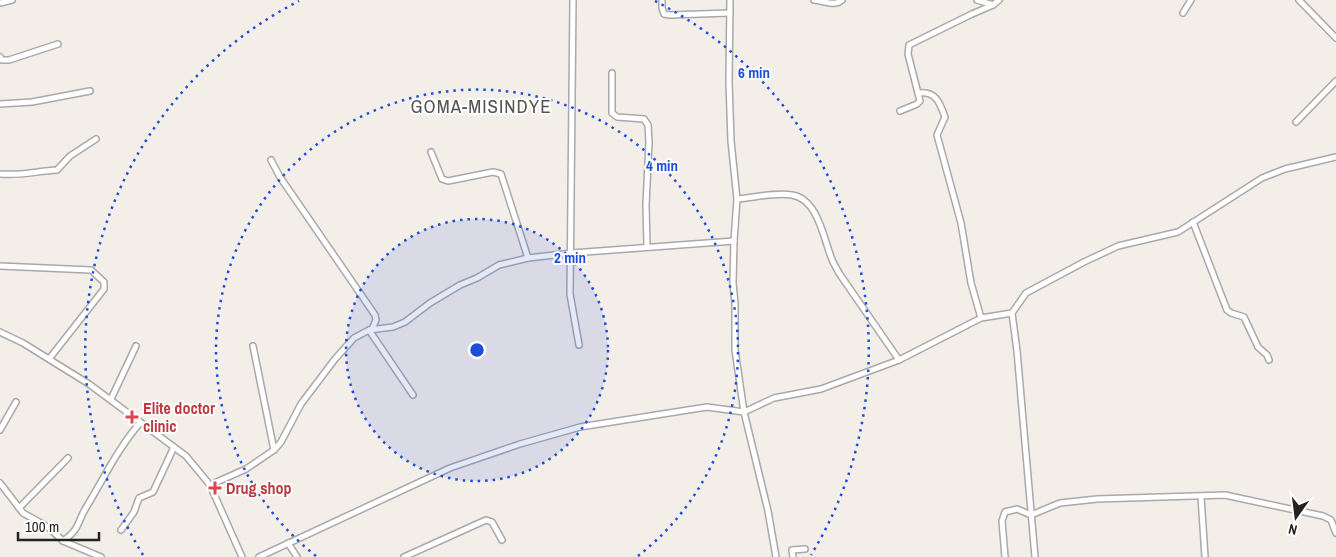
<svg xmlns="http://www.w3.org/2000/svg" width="1336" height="557" font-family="'Archivo Narrow',sans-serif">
<rect width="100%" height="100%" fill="#f3eee8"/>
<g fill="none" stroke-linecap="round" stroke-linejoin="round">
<defs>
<g id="street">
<path d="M573,0L570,294L579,345"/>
<path d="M662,0V8L664,14L670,15L730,13"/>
<path d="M730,0L729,82L731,141L737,199L734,241"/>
<path d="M814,0C824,1 835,7 842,0"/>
<path d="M977,0L993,5"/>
<path d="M1299,0L1336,38"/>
<path d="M0,3L12,0"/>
<path d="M1183,13L1191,0"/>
<path d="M0,57L2,60H9L58,44"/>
<path d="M612,73V113L617,117L644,119L648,125L649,142L646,205L647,247"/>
<path d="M919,93C936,91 940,103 945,117L937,135L961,223L971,283L981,318"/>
<path d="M0,104L32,102L90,91"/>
<path d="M900,111L917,104L920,101L908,54L909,45L972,14L993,5L999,0"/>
<path d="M1296,122L1336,81"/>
<path d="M431,152L442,179L448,181L493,172L501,174L528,258"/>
<path d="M271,160L280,177L375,315L376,320L372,329"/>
<path d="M0,174C19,176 38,171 57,170L70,156L96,139"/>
<path d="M737,199C754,198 774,192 792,195C819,199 824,242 833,262C836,267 838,272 841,276L899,360"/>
<path d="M1193,222L1227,310L1231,313L1244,317L1258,347L1267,355L1269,360"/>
<path d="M0,266L91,270L104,282V289L49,359"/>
<path d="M1012,313L1017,351L1035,557"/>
<path d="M369,330L413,395"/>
<path d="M0,332L23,343L89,384L186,456L210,485L242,557"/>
<path d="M253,346L274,450"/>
<path d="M111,399L136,346"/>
<path d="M0,430L16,402"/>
<path d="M0,483L23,513L48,527L63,541L101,557"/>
<path d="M210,485L246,469L274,450L281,442L301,404L335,359L354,338L369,330L393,327L405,322L430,303L460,285L477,278L499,265L528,258L572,253L734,241L733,283L735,304V350L744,412L768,511L776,557"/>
<path d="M1201,497L1205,557"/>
<path d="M19,508L68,458"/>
<path d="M121,530L134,512L139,498L153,492L174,447"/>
<path d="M63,541C82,527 76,523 87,506C104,478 118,448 140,423"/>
<path d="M288,543L297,557"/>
<path d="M259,557L450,468L520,444L580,427L707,407L744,412L774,398L821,389L899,360L981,318L1012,313L1026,293L1084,262L1118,246L1178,232L1262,178L1285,169L1336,157"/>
<path d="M404,557L486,520L492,522L502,540"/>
<path d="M793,557L792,550L805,549"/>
<path d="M1005,557L1002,521L1005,512L1017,509L1031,515L1060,503L1097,499L1225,495L1323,516L1331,520L1336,533"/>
</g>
</defs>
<use href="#street" stroke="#a9a9a9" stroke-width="8"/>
<use href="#street" stroke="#fff" stroke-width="5"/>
</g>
<circle cx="477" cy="350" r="131" fill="#1d4ed8" fill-opacity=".12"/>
<g fill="none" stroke="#1d4ed8" stroke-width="2.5" stroke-dasharray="2.5 5">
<circle cx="477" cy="350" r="131"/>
<path d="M316 556A261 261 0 1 1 638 556"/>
<path d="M143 555A392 392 0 0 1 299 1M655 1A392 392 0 0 1 811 555"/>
</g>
<g fill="#e0444e" stroke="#fff" stroke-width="2">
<path d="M129.5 409.5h5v5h5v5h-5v5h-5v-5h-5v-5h5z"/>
<path d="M212.5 480.5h5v5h5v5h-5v5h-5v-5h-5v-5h5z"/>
</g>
<g text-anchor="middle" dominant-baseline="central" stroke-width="4" stroke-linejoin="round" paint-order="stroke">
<g font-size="16" font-weight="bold" fill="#be3a42" stroke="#fff" text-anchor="start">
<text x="143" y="408">Elite doctor<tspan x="143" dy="18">clinic</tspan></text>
<text x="226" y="488">Drug shop</text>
</g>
<g font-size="19" letter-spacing="1" fill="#555" stroke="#fff">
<text x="481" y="106">GOMA-MISINDYE</text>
</g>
</g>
<circle cx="477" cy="350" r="8" fill="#1d4ed8" stroke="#fff" stroke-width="2.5"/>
<g font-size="15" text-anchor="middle" font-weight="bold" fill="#1d4ed8" stroke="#fff" stroke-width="4" stroke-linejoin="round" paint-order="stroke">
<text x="754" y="78">6 min</text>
<text x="662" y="171">4 min</text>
<text x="570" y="263">2 min</text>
</g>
<g transform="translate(1296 517) rotate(194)" stroke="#ffffff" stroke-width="4" paint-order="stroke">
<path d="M0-4L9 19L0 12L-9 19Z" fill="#222222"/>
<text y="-8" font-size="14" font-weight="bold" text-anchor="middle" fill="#222222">N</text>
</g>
<path d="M18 532v8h81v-8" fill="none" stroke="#222222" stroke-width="2.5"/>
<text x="25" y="532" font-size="15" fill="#222222" stroke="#ffffff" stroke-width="4" paint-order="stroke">100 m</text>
</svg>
